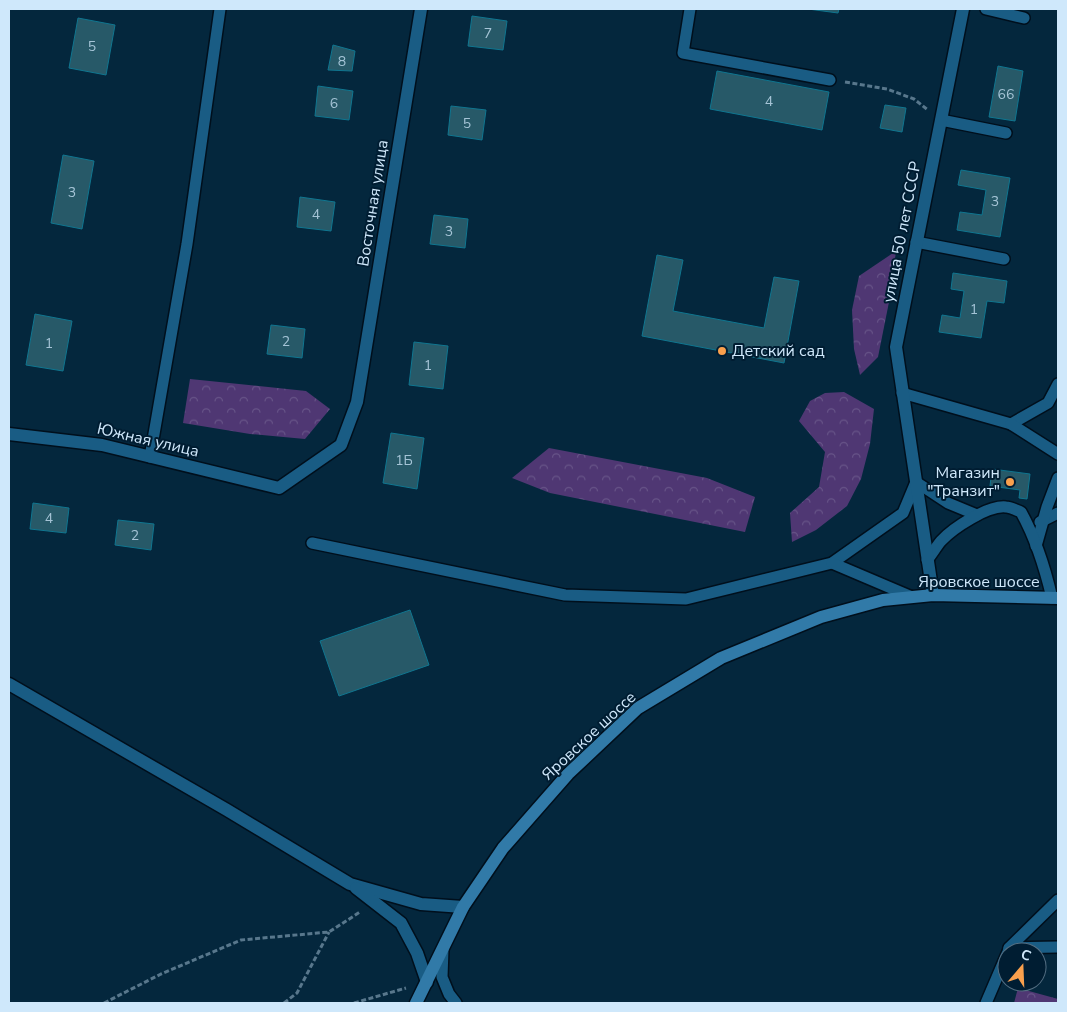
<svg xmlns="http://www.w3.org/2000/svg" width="1067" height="1012" font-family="'Nunito Sans',sans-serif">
<defs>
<pattern id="forest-crowns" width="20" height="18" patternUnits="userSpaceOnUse" patternTransform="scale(1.25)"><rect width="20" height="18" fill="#4f3773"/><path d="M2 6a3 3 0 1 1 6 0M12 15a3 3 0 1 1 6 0" fill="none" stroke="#675488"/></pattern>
</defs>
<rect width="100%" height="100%" fill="#04273d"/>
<g fill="url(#forest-crowns)">
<path d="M896,251L890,297L878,357L860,375L854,349L852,310L859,276Z"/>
<path d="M190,379L306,391L330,409L305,439L250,434L183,423Z"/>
<path d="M844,392L874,409L870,444L861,479L847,506L816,530L792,542L790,513L819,487L825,452L799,421L810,401L825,393Z"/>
<path d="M549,448L707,478L755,497L745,532L550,493L512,478Z"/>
<path d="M1018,988L1058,999V1003H1014Z"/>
</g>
<g fill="#275968" stroke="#0f7690">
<path d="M808,9H839L838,13Z"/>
<path d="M472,16L507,21L503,50L468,46Z"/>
<path d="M78,18L115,25L106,75L69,68Z"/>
<path d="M333,45L355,51L352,71L328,70Z"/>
<path d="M998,66L1023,71L1015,121L989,117Z"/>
<path d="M717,71L829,92L822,130L710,109Z"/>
<path d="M318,86L353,91L349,120L315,116Z"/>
<path d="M885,105L906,108L902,132L880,128Z"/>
<path d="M451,106L486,110L482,140L448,135Z"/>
<path d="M63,155L94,161L82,229L51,223Z"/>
<path d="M961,170L1010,178L1000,237L957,230L960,212L982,215L986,190L958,185Z"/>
<path d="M300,197L335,202L331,231L297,227Z"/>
<path d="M434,215L468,219L465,248L430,244Z"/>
<path d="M657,255L683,260L673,311L764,328L774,277L799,281L784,363L642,336Z"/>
<path d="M953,273L1007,281L1004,303L987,301L981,338L939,332L942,315L960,318L964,291L951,289Z"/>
<path d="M35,314L72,321L63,371L26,365Z"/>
<path d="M271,325L305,329L302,358L267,354Z"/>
<path d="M414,342L448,346L443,389L409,385Z"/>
<path d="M391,433L424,438L417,489L383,483Z"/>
<path d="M992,469L1030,474L1027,499L1019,498L1020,490L990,486Z"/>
<path d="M33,503L69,508L66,533L30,529Z"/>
<path d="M118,520L154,524L151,550L115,545Z"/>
<path d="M410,610L429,665L339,696L320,641Z"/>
</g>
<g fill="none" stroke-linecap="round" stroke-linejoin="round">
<defs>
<g id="service">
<path d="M690,9L683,53L830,80"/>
<path d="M986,9L1024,18"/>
<path d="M941,120L1006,133"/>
<path d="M916,242L1004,259"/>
<path d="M902,393L1011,424L1048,403L1058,384"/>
<path d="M1011,424L1058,454"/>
<path d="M150,457L187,244L220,9"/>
<path d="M1040,522L1058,513"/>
<path d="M312,543L565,595L686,599L832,563L903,513L916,482L948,503L977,515"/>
<path d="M1036,546L1047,507L1058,478"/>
<path d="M927,560C932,554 936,547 941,541C953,528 988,505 1006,507C1010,507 1016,510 1021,512C1036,539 1045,568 1052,598"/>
<path d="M832,563L912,597"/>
<path d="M1009,948L1058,947"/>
<path d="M443,949L442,977L449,994L456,1003"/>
<path d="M1008,952L1009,948L1058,900"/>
<path d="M986,1003L1007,954"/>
</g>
<g id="minor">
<path d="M9,434L102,445L279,488L341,445L357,402L421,9"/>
<path d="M933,595L896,347L963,9"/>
<path d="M9,684L227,810L350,884L421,904L463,907"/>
<path d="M356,888L401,923L417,953L427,982"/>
</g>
<path id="secondary" d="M416,1003L463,907L503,848L568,774L638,708L721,658L821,617L883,600L933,595L1058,598"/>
</defs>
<use href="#service" stroke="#000f1c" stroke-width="14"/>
<use href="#minor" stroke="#000f1c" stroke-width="15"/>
<use href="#secondary" stroke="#000f1c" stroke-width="15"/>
<g stroke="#58778c" stroke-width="3" stroke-dasharray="5 2.5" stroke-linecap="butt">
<path d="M845,82L887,89L914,99L928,110"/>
<path d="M104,1003L161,974L241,940L329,932L360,912"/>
<path d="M284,1003L297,993L329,932"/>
<path d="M354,1003L406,988"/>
</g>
<use href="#service" stroke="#195c84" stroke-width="11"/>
<use href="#minor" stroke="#195c84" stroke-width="12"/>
<use href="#secondary" stroke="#317aa8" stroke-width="12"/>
</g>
<g fill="#f9a04d" stroke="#001d32" stroke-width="2">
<circle cx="722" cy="351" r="5"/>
<circle cx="1010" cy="482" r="5"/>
</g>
<g text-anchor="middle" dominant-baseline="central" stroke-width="4" stroke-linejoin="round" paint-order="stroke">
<g font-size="14" fill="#a5c4d6">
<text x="488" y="33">7</text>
<text x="92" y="46">5</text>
<text x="342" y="61">8</text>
<text x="1006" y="94">66</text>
<text x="769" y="101">4</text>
<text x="334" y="103">6</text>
<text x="467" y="123">5</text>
<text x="72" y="192">3</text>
<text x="995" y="201">3</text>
<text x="316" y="214">4</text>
<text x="449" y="231">3</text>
<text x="974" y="309">1</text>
<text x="286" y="341">2</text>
<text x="49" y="343">1</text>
<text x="428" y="365">1</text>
<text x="404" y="460">1Б</text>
<text x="49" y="518">4</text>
<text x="135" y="535">2</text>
</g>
<g font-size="16" fill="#cfe8fb" stroke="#001d32">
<text transform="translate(373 203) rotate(-81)">Восточная улица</text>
<text transform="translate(902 232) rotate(-79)">улица 50 лет СССР</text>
<text transform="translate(148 440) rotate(13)">Южная улица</text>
<text x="979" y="582">Яровское шоссе</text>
<text transform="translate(589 736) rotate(-43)">Яровское шоссе</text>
</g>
<g font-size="16" fill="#cfe8fb" stroke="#001d32" text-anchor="start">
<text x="732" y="351">Детский сад</text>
<text x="1000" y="473" text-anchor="end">Магазин<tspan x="1000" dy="18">"Транзит"</tspan></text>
</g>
</g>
<rect width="1067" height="1012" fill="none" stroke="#cfe8fb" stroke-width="20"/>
<g transform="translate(1022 967) rotate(19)"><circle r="24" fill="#001d32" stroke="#536e82"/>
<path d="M0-4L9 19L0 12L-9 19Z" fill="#f9a04d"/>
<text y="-8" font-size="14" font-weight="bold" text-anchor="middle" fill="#cfe8fb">С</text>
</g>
</svg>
